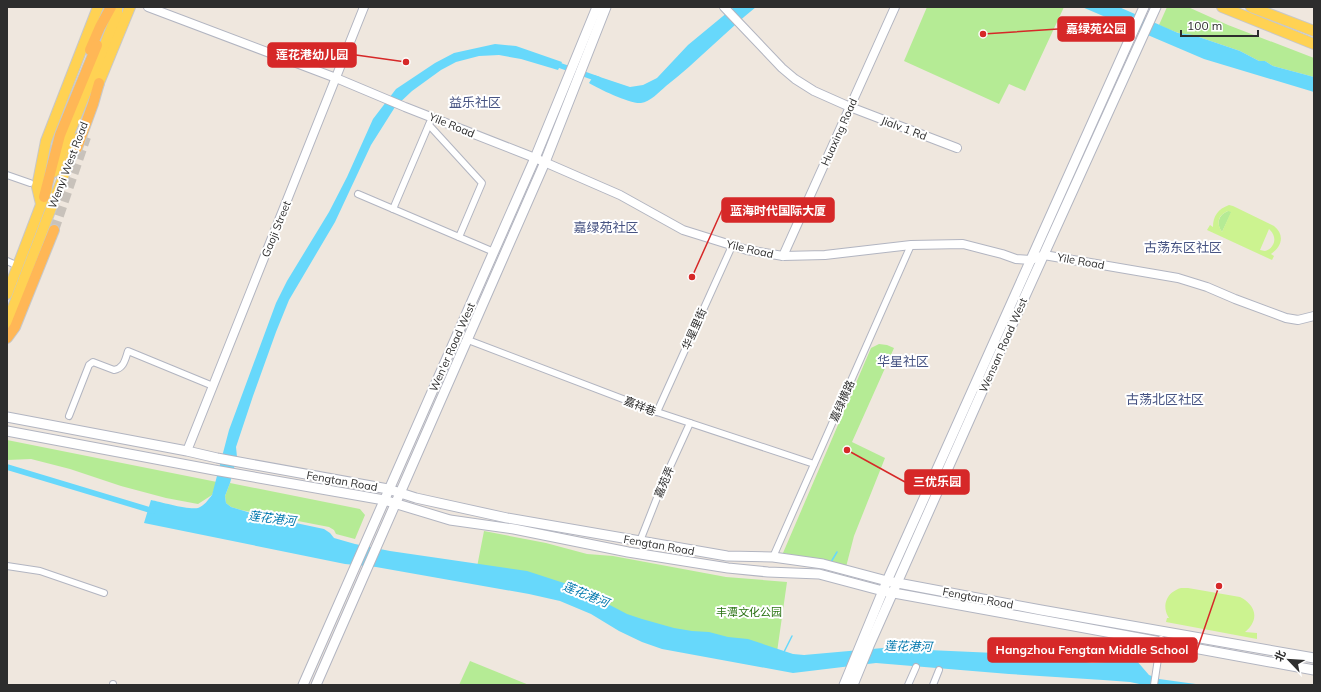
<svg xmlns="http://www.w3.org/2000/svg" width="1321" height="692" font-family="Mulish,'Noto Sans SC',sans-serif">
<rect width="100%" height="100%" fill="#efe7de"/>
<g fill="#b5eb95">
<path d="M927,7H1064L1025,91L1009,84L999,104L904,61Z"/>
<path d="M1167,7H1188L1228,25L1314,58V77L1273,66L1265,61H1259L1240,51L1193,35C1181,35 1170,30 1159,25Z"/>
<path d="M1228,211H1232L1222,232C1216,224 1218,215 1228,211Z"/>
<path d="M879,344L887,345L894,348L852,442L885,458L854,536L846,567L783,553L871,348Z"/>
<path d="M7,440L217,482L212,495L198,504L166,498L121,486L70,469L31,459L7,460Z"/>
<path d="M230,483L360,509L365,515L355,539L336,534L334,530L329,527L241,510L231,507L226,503L225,496Z"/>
<path d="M484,531L546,543L587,554L613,556L726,577L787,582L777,652L665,631L477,567Z"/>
<path d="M470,661L529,685H459Z"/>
</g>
<g fill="#ccf390" fill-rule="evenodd">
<path d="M1229,205L1233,206L1274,226C1285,235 1282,246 1271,254L1274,256L1272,260L1207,230L1210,225L1213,227C1213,216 1218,209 1229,205ZM1228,211L1231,212L1222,232C1216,223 1218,215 1228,211ZM1269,229C1278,237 1275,248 1265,251L1260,250Z"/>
<path d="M1181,588H1188L1240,597C1256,605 1260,620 1245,632L1257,633V639L1166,622L1167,618H1169C1161,605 1167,592 1181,588Z"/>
</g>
<g fill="#67d8fb">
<path d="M734,7H756C725,32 698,61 666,86C659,92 650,102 641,103C630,104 599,89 589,83L594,75L630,87L643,85L657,78L688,45Z"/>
<path d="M1082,7H1119L1178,33L1193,35L1240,51L1259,61H1265L1273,66L1314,77V92L1204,59Z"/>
<path d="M495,44L516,46L562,62L558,70L521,59L499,55L479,56L456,62L441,70L412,91L395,107L371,145L335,222L289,300L276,332L253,396L236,447L237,457L230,483L225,496L226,503L231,507L258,515L324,529L330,533L334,538L355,544L390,551L527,571L567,584L587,595L606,603L627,614L642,619L674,628L692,631L709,632L728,637L748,639L793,654L804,655L883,648L1042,655L1092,663L1136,660L1149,675L1159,679L1203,685H1144L1130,682L1103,680L1009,674L876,663L793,673L662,649L642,642L619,631L591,614L560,601L529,594L376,567L345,564L144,523L151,500C161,502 188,510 198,508C204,506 208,500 212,495L229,430L276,303L287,281L329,212L347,177L373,119L396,89L435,63L454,53Z"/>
</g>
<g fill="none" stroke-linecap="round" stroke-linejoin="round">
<g stroke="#67d8fb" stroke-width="1.5">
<path d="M831,562L837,552"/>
<path d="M784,652L792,636"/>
</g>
<g stroke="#67d8fb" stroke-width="5.5">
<path d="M553,63L598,79"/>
<path d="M7,467L153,511"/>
</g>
<g stroke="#c8c2bb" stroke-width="10" stroke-dasharray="10 5" stroke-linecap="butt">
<path d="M72,145L89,102"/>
<path d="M43,169L56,135"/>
<path d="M54,230L86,137"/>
</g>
<defs>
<g id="minor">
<path d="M429,125L482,183L459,237"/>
<path d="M7,175L30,183"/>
<path d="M358,194L494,252"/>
<path d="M393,209L430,122"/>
<path d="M7,261L18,266"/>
<path d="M468,340L657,412L814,464"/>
<path d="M657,412L732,246"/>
<path d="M69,416L89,365L93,362L114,370C124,368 125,360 128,351L213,386"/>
<path d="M640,541L664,480L690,423"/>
<path d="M773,557L911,245"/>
<path d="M7,566L40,571L104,593"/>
<path d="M113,685V684"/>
<path d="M908,685L916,667"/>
<path d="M933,685L939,670"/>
<path d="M1154,685L1161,639"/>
</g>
<g id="tertiary">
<path d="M148,7L336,78L405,107L535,158L620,195L683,230L747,250L783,256L825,255L911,245L963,244L1002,254L1016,259L1031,260L1044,255L1178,278L1207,287L1235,299L1286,318L1298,320L1314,316"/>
<path d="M724,7L782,68L795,79L814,91L850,107L957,148"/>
<path d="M783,256L895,7"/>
<path d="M187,451L364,7"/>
</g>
<g id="secondary">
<path d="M7,417L187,451L217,458L388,489L416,498L507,518L727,556L773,557L823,564L887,581L1041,610L1314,658"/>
<path d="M7,431L214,470L384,500L450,520L514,529L628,552L728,568L768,572L819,574L883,591L1314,670"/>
<path d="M303,685L535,158L597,7"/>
<path d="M316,685L545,162L606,7"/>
<path d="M844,685L887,581L1144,7"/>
<path d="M853,685L869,646L992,369L1156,7"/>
</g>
<g id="primary">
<path d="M1222,7L1314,44"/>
<path d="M1251,7L1314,31"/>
<path d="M96,90L130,7"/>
<path d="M54,172L117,14V7"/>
<path d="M41,204L37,187L46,141L98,7"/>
<path d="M7,294L47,189"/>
<path d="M7,323L78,138"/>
</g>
<g id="trunk">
<path d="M90,50L100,27L111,7"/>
<path d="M77,148L93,104L99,83"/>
<path d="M44,197L60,135L97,45"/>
<path d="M7,338L15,327L54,230"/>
</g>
</defs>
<use href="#minor" stroke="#b2b5c1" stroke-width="8"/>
<use href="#tertiary" stroke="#b2b5c1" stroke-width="10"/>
<use href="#secondary" stroke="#b2b5c1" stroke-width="11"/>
<use href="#primary" stroke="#c8c8c8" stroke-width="12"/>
<use href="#trunk" stroke="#c8c8c8" stroke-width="12"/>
<use href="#minor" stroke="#fff" stroke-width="6"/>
<use href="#tertiary" stroke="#fff" stroke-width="8"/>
<use href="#secondary" stroke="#fff" stroke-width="9"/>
<use href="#primary" stroke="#ffd253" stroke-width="10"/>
<use href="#trunk" stroke="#ffb756" stroke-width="10"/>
</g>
<g text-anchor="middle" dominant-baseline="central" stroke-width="4" stroke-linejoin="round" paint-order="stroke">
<g font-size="11" fill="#2d2d2d" stroke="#fff">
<text transform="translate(452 125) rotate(22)">Yile Road</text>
<text transform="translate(904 128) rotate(21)">Jialv 1 Rd</text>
<text transform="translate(839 132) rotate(-66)">Huaxing Road</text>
<text transform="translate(68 165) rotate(-69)">Wenyi West Road</text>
<text transform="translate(276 229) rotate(-68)">Gaoji Street</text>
<text transform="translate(750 249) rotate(13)">Yile Road</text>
<text transform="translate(1081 261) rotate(10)">Yile Road</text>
<text transform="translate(694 329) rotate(-66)">华星里街</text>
<text transform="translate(1003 345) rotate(-66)">Wensan Road West</text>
<text transform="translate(452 347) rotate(-66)">Wen'er Road West</text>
<text transform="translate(842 401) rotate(-66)">嘉绿横路</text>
<text transform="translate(640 406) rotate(21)">嘉祥巷</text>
<text transform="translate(342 481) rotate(10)">Fengtan Road</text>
<text transform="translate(664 482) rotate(-67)">嘉苑弄</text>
<text transform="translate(659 545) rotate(10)">Fengtan Road</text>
<text transform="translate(978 598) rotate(11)">Fengtan Road</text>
</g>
<g font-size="11" fill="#2a7313" stroke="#fff">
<text x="749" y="612">丰潭文化公园</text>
</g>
<g font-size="12" font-style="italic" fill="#0077ad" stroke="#fff">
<text transform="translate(272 518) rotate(7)">莲花港河</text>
<text transform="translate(586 594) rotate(22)">莲花港河</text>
<text transform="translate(908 646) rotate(1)">莲花港河</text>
</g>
<g font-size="13" fill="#475483" stroke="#fff">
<text x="475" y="102">益乐社区</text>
<text x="606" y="227">嘉绿苑社区</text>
<text x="1183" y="247">古荡东区社区</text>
<text x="903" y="361">华星社区</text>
<text x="1165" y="399">古荡北区社区</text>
</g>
</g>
<path fill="none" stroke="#d62828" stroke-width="1.5" d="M983 34L1058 29M406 62L356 55M692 277L722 210M847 450L905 482M1219 586L1197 650"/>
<g fill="#d62828" stroke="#fff" stroke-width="1.5">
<circle cx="983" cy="34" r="4"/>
<circle cx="406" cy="62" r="4"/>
<circle cx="692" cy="277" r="4"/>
<circle cx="847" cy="450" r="4"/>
<circle cx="1219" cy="586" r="4"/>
</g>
<g fill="#d62828" stroke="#d62828" stroke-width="1.5">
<rect x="1058" y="17" width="76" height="24" rx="4"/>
<rect x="268" y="43" width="88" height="24" rx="4"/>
<rect x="722" y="198" width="112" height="24" rx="4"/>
<rect x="905" y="470" width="64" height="24" rx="4"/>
<rect x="988" y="638" width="209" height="24" rx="4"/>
</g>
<g font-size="12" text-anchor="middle" font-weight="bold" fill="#fff">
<text x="1096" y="33">嘉绿苑公园</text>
<text x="312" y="59">莲花港幼儿园</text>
<text x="778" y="215">蓝海时代国际大厦</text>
<text x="937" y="486">三优乐园</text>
<text x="1092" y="654">Hangzhou Fengtan Middle School</text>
</g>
<rect width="1321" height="692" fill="none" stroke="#2d2d2d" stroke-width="16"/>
<g transform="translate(1289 660) rotate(295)" stroke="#ffffff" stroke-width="3" paint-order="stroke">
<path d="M0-3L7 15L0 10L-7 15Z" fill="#2d2d2d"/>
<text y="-6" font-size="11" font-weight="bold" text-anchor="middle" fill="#2d2d2d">北</text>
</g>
<path d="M1181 30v6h77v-6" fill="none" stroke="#2d2d2d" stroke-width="2"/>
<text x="1187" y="30" font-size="12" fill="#2d2d2d" stroke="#ffffff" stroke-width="3" paint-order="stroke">100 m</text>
</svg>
